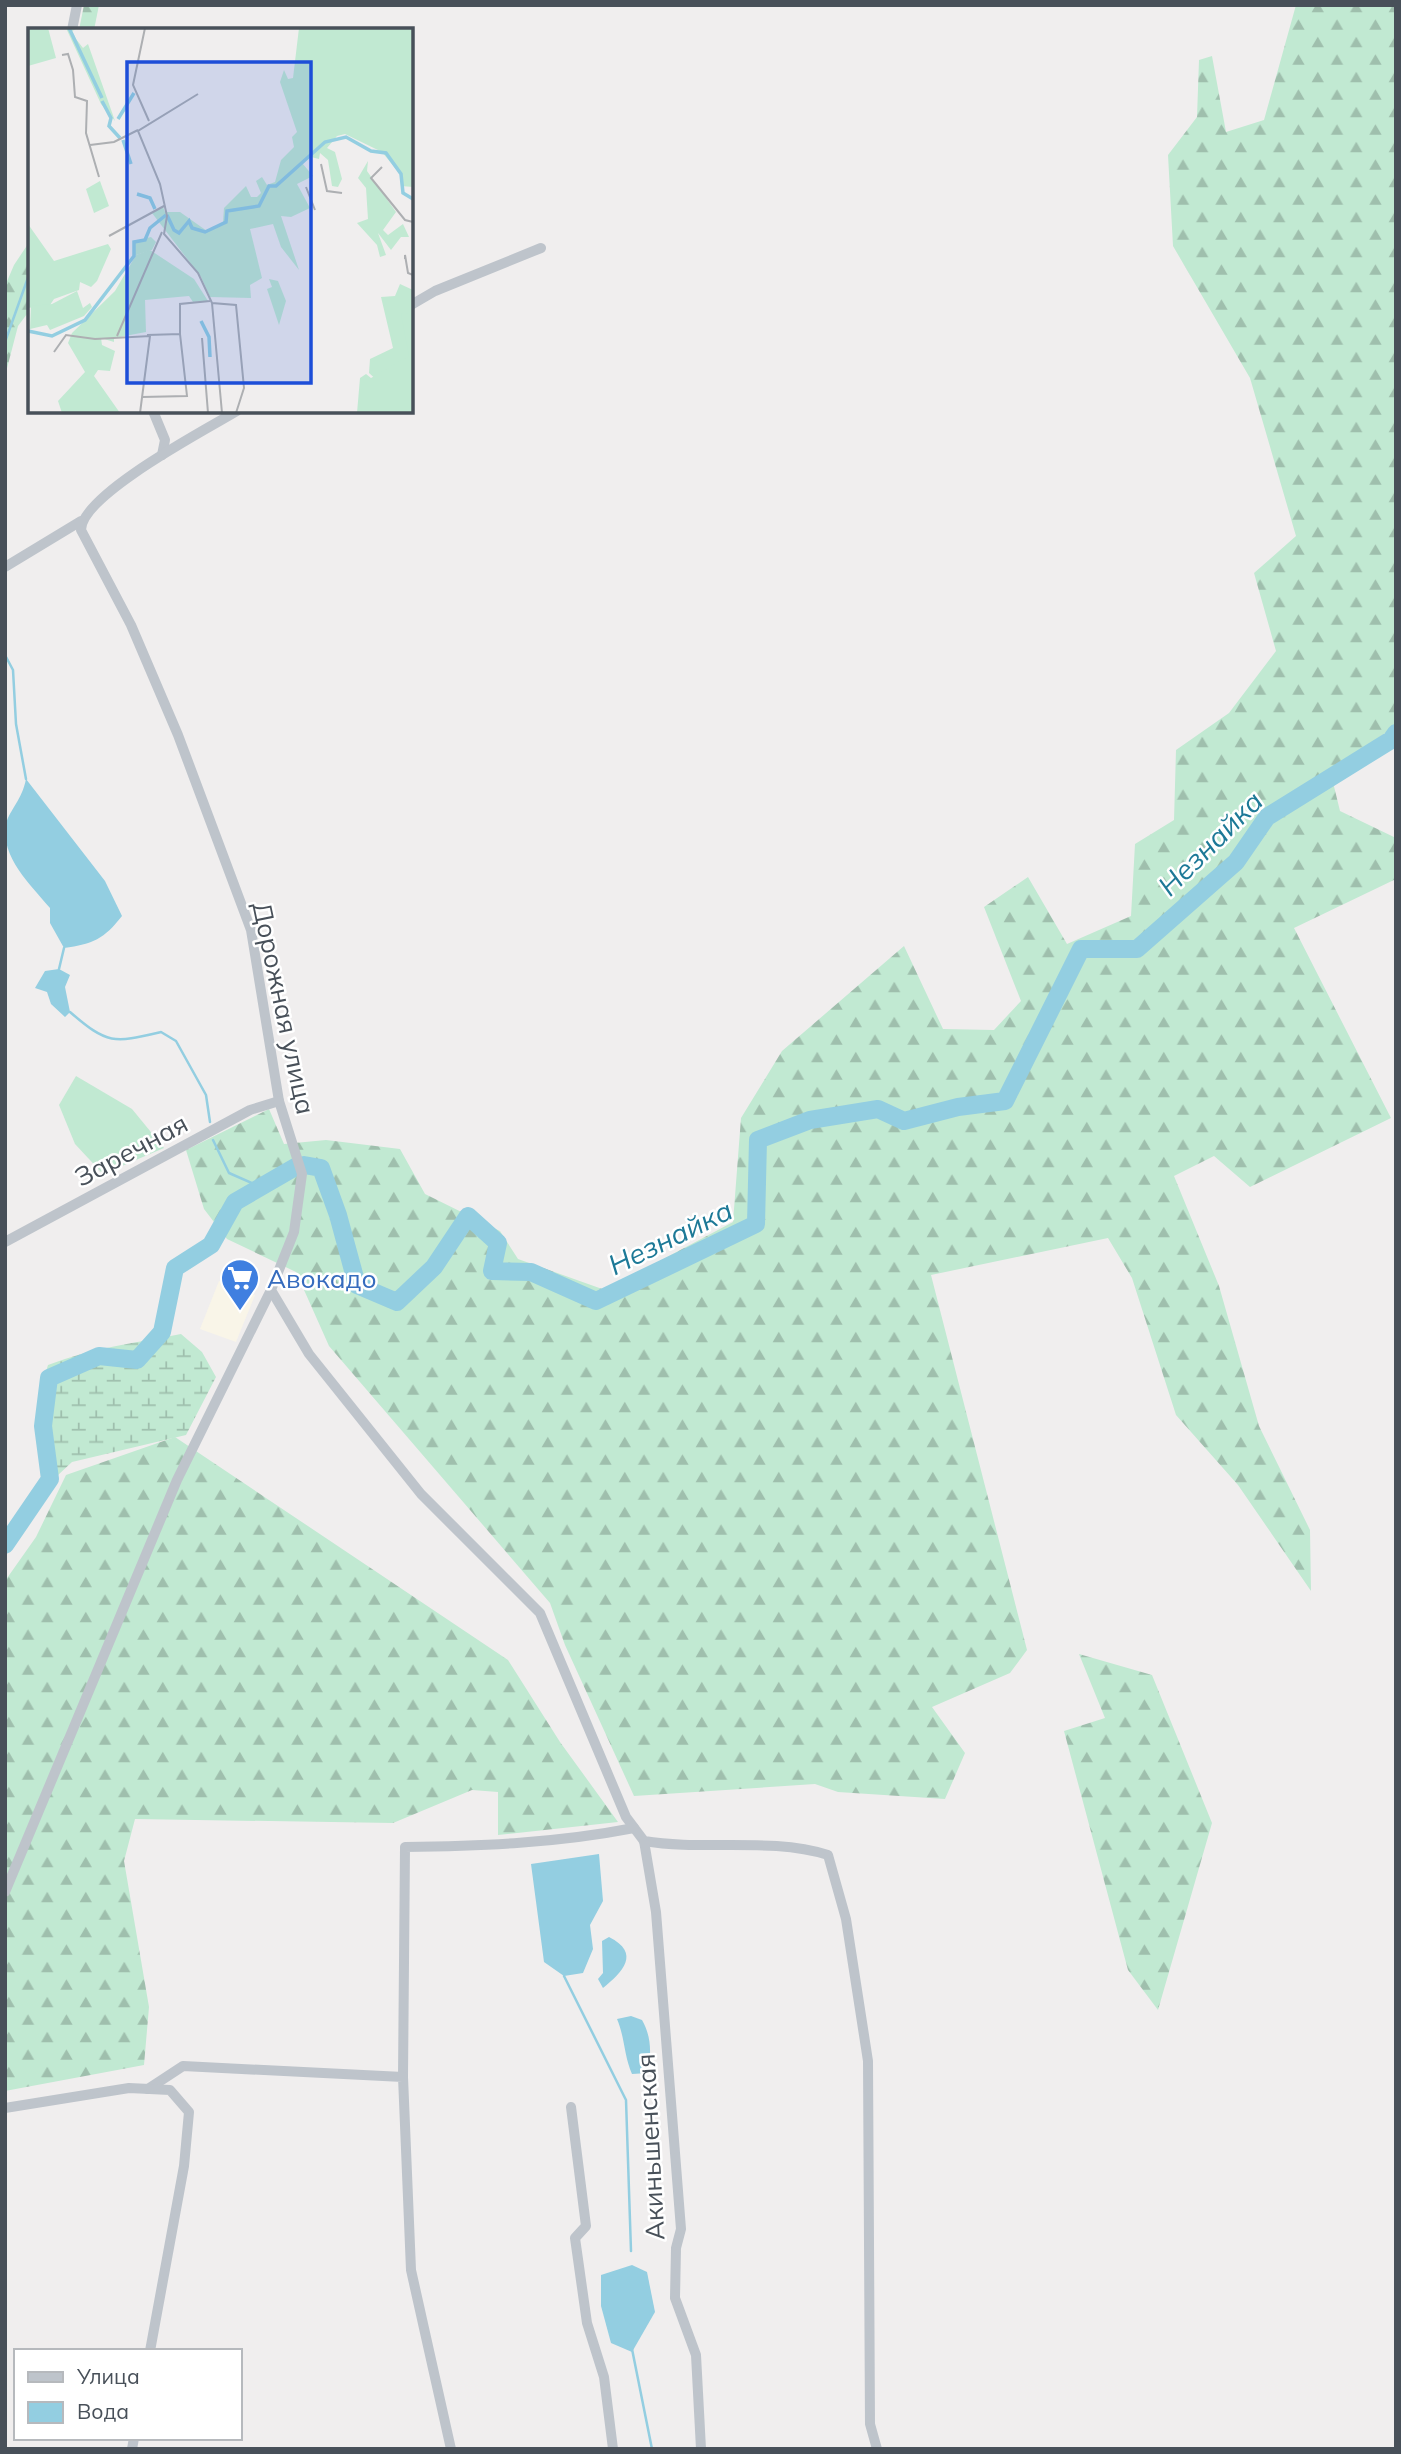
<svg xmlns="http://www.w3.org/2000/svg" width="1401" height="2454" font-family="Mulish,sans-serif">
<defs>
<pattern id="forest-firs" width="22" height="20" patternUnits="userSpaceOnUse" patternTransform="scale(1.75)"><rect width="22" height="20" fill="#c1e9d2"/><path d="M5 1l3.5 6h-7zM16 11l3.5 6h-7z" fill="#9fbfad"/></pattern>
<pattern id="wetland-marsh" width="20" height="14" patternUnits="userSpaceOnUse" patternTransform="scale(1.75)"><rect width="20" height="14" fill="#c1e9d2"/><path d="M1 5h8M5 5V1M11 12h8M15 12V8" fill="none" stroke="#9fbfad"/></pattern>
</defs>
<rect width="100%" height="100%" fill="#f0eeee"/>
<path fill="#f9f5e8" d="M219,1281L255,1295L236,1342L200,1329Z"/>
<path fill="#c1e9d2" d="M76,1076L132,1109L164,1148L103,1174L75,1144L59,1105Z"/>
<g fill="url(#forest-firs)">
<path d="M84,5H99L94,30H79Z"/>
<path d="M1296,5H1396V726L1330,770L1340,811L1396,838V879L1294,928L1391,1118L1250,1187L1214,1156L1174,1176L1219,1286L1259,1426L1310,1530L1311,1591L1238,1485L1176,1415L1132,1278L1108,1238L931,1275L1027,1650L1010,1673L932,1707L965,1753L945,1799L838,1792L815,1784L634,1796L565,1645L550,1603L329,1346L296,1272L227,1239L204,1209L186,1150L269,1109L284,1144L326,1140L400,1149L425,1194L500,1231L518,1259L605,1290L733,1222L741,1118L782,1051L904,946L943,1029L994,1030L1021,1001L984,907L1028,877L1067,944L1131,916L1135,844L1174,820L1176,750L1229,713L1276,651L1254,573L1296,536L1250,378L1173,246L1168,155L1197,117L1199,60L1212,56L1226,132L1264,120Z"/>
<path d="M30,241V310L18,326L5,376V286L14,265Z"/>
<path d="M175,1437L508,1660L560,1742L618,1822L498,1835V1792L472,1790L393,1823L135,1819L124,1861L149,2007L144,2065L5,2091V1581L36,1537L66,1475Z"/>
<path d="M1079,1654L1152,1675L1212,1823L1158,2010L1128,1970L1064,1731L1105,1718Z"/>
</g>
<path fill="url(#wetland-marsh)" d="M181,1334L202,1352L216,1377L186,1435L72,1462L57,1476L43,1479C39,1439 35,1404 48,1365C91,1348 136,1343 181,1334Z"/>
<g fill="#93cee1">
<path d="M26,779L105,881L122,916C104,939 93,944 64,948L50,923V908C31,885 0,857 6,824C10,809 22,800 26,779Z"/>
<path d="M59,969L70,975L65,987L70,1012L65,1017L51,1004L47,992L35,988L45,971Z"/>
<path d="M599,1854L603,1901L590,1925L593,1949L583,1973L564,1976L544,1962L531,1864Z"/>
<path d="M609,1937C641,1953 623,1972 603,1988L598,1979L603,1973L602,1941Z"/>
<path d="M631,2016L642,2020C652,2038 651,2053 648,2073L632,2074C624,2056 625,2038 617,2019Z"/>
<path d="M632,2265L647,2272L655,2312L632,2352L611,2343L601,2306V2275Z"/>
</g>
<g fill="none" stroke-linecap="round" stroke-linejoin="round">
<g stroke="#93cee1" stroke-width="2.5">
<path d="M5,342L30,272"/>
<path d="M5,655L13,670L16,724L26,779"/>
<path d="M59,969L64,948"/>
<path d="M70,1012C108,1045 114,1043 161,1032L176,1041L206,1095L210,1122"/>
<path d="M213,1140L229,1173L261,1187"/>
<path d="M564,1976L626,2100L631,2251"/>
<path d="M632,2349L652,2449"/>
</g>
<g stroke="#93cee1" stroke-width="18">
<path d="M304,1165L321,1168L338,1215L357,1285L397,1302L434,1267L468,1216L498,1243L492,1271L531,1272L596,1301L756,1224L758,1140L810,1120L878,1109L904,1121L958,1107L1005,1101L1081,949H1137L1236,862L1267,817L1391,740L1396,733"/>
<path d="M5,1545L50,1479L43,1426L49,1378L99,1356L137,1360L162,1332L175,1268L211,1245L235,1202L297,1166"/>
</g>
<g stroke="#bec4cb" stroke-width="10">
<path d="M72,30L77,5"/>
<path d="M411,305L435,291L541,248"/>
<path d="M153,411L165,440L162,455"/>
<path d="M237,411C205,430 81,495 81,530L131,625L178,735L251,930L279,1101L302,1174L294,1232L271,1290L309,1354L421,1494L540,1613L626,1817L644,1841C704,1851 770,1837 828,1855L846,1919L868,2061L870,2424L877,2449"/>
<path d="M5,567L81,521"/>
<path d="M5,1242L250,1110L279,1101"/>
<path d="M644,1841L656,1912L681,2229L676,2248L675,2298L696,2355L701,2449"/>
<path d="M5,1892L177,1480L271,1290"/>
<path d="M403,2077L405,1847C483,1846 557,1843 634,1828"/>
<path d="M148,2089L183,2066L403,2077L411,2270L451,2449"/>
<path d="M571,2107L586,2226L575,2238L587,2323L604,2377L613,2449"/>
<path d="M5,2108L129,2088L170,2090L189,2112L184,2166L150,2351"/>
<path d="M132,2449L134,2438"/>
</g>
</g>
<defs>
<symbol id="supermarket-pin" viewBox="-11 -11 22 30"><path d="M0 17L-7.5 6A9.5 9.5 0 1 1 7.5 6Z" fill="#3f7fe0" stroke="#fff"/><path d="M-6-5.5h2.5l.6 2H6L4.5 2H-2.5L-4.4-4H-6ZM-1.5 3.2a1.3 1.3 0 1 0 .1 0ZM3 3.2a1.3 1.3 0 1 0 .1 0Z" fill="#fff"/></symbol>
</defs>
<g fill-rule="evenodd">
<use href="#supermarket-pin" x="218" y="1256" width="44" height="60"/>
</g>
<g text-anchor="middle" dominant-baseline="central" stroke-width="5" stroke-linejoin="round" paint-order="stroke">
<g font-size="26" fill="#485059" stroke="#fff">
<text transform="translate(284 1008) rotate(78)">Дорожная улица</text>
<text transform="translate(131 1150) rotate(-28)">Заречная</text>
<text transform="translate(650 2147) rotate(-93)">Акиньшенская</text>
</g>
<g font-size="26" fill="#366cbe" stroke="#fff" text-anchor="start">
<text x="267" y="1278">Авокадо</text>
</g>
<g font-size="28" font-style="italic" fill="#1d7997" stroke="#fff">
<text transform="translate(1210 843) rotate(-45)">Незнайка</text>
<text transform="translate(670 1237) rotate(-26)">Незнайка</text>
</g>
</g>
<g transform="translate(28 28)">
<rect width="385" height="385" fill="#f0eeee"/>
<path d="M0,0H20L28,30L0,38ZM38,0H50L44,3L48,11L55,20L60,16L87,93L73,76ZM271,0H385V159L373,158L372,146L354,124L317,106L309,108L299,120L307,124L314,151L310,159L304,158L300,132L292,125L291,131L283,129L274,135L285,148L269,156L282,180L263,189L253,188L271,242L253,219L245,196L222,201L234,250L222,257L223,270L182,269L173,249L124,185L135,179L137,184H152L179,203L195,194L196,180L218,158L223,169H229L233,165L228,153L234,149L239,157L247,154L253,132L266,119L264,109L269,104L252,54L256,42L260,51L265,50ZM340,133L339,143L368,184L355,202L360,207L375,196L381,209H373L363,222L350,205L358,227L352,229L349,217L329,195L340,191L338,160L330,150ZM0,196L26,233L80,216L83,221L69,253L63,259L52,254L51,262L26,271L22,277L0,280ZM122,222L166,251L180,273L165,274L161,268L117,272L118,304L86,310V314L73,310L74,317L87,323L82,343L70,342L66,348L92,385H34L30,373L57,344L40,315L44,305L87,263L108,227ZM241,251L250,253L258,273L251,297L239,261L244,259ZM372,256L385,262V385L341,345L342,331L365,320L353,269L367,268Z" fill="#c1e9d2"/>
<path d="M123,209L128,214L124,222L105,228L106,213Z" fill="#c1e9d2"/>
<path d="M72,153L81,178L66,185L58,161Z" fill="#c1e9d2"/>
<path d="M49,263L55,280L62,275L64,279L56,288L22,302L19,297L2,301L3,278L24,276ZM385,285V385H329L332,350L338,346L343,350L381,328L373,286Z" fill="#c1e9d2"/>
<path fill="none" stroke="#93cee1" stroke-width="3.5" d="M41,0L74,70M74,73L83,90L81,98L92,110M90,91L106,65M95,112L103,136M109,166L122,170L127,181M139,187L146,202L151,205L161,193L164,200L177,204L198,194L199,183L231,178L241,158H248L297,114L318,109L343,123L358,125L373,146L375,165L385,171M173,293L181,309L182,329M0,303L24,308L57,292L106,228V214L117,212L122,200L138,187"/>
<path fill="none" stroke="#adafb2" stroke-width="2" d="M117,0L105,57L121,93M34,27L40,26L45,42L47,69L59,73L58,105L71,149M170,66L110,103L132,156L139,188L136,206L170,245L184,275L208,277L216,360L208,385M62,117L86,114L110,102M293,136L299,163L314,165M354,139L343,150L377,192L385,194M278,159L287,182M81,208L136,178M377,231V227L380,245L385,247M184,275L194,385M152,306V276L182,273M89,308L134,204M174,310L180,385M26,324L38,307L67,311L122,308L112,385M114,369L159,368L152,306L119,307"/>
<path fill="#1d4ed8" fill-opacity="0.15" stroke="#1d4ed8" stroke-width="3.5" d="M99,34H283V355H99Z"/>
<rect width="385" height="385" fill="none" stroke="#485059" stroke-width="3.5"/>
</g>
<rect width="1401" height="2454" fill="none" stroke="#485059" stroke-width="14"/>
<rect x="14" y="2349" width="228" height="91" fill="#ffffff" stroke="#b6b9bd" stroke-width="2"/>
<rect x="28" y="2372" width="35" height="10" fill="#bec4cb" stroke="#b6b9bd" stroke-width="2"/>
<text x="77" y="2384" font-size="21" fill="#485059">Улица</text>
<rect x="28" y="2402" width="35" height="21" fill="#93cee1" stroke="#b6b9bd" stroke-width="2"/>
<text x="77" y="2419" font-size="21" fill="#485059">Вода</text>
</svg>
